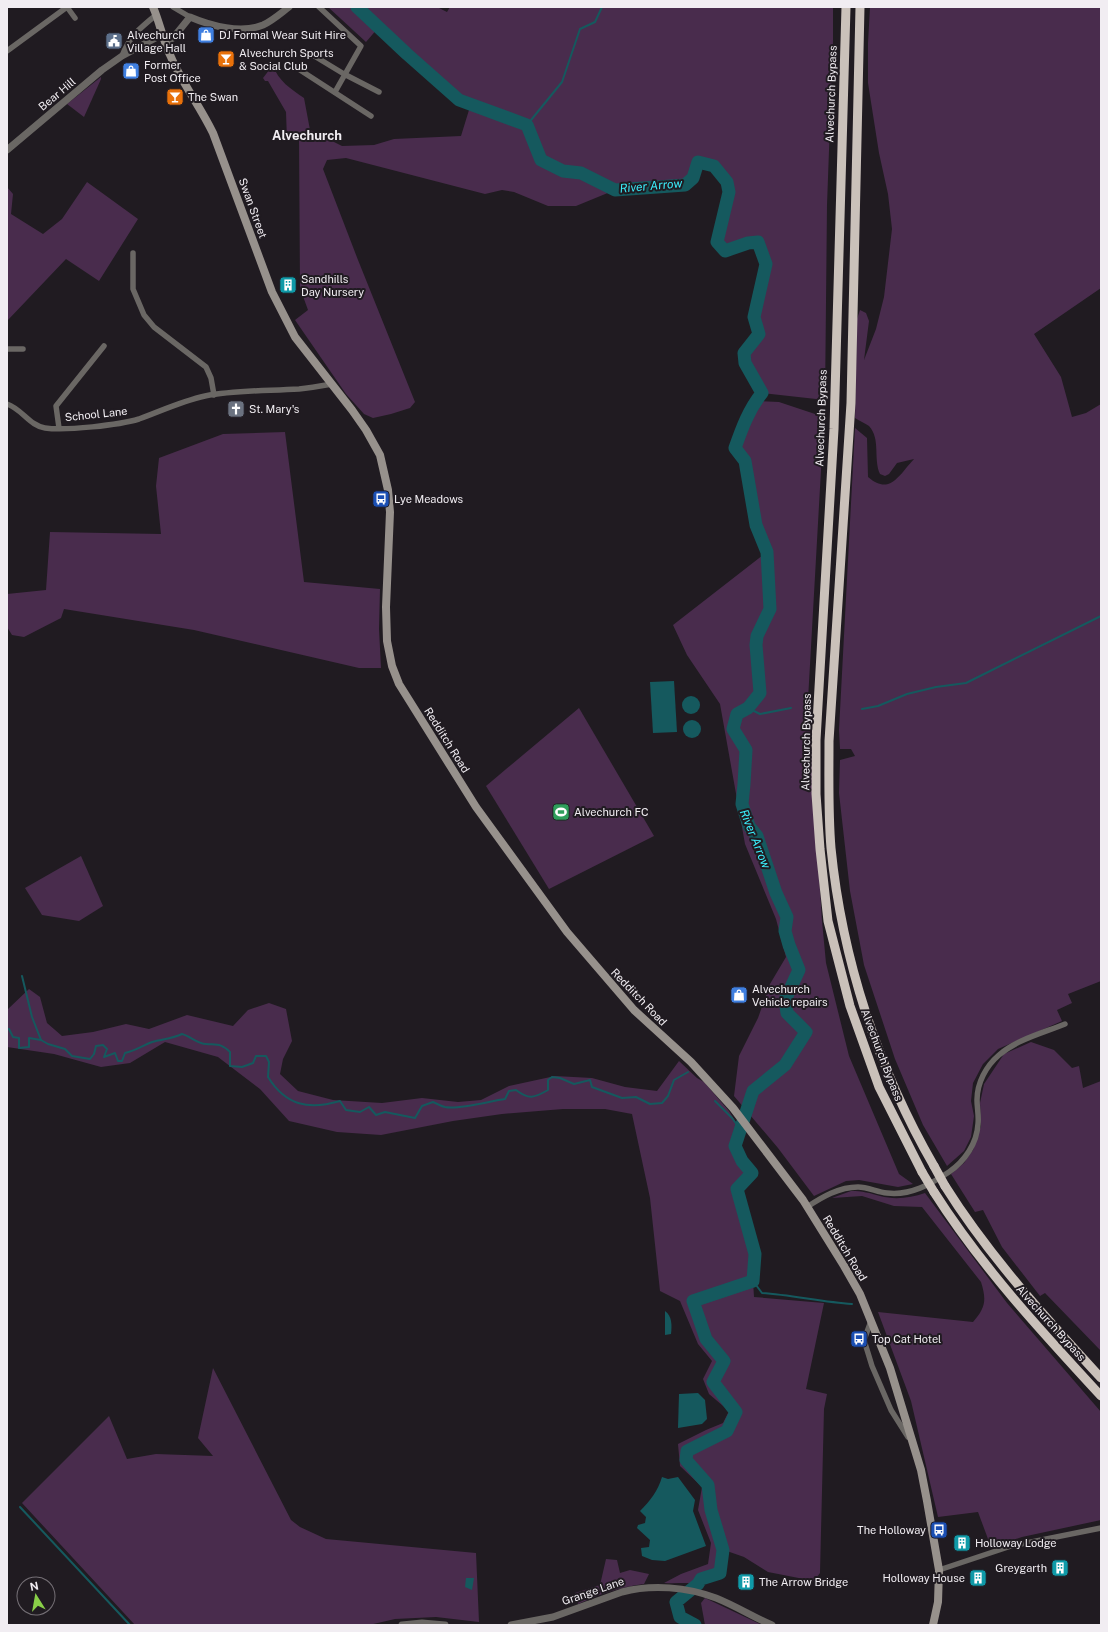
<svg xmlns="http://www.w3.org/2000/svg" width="1108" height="1632" font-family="'Public Sans',sans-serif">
<rect width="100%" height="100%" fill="#201b21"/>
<g fill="#492c4d">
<path d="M328,7H437L447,12L450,7H833V41L827,205L825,400L762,393L745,363L744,353L759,334L754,317L766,264L758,242L748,243L725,251L717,242L729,192L727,182L714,166L698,162L693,178L685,185L615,190L576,206H548L514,192L502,190L485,194L346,158L327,160L323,169L358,260L415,402L410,408L391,414L373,418L364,414L346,394L295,320L308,310L300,288L299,139L287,140L286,112L268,81H265L263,78L273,65C278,81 291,89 304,98L310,130L342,146L374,145L394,139L461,136L469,110L472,105L459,100L378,28L366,42Z"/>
<path d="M870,7H1101V288L1034,334L1061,377L1072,417L1086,413L1101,404V981L1068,994L1072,1003L1057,1010L1062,1021L998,1049L983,1064L973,1083L971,1101L974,1116L971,1137L964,1151L947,1166L923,1125L895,1059L864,965L850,891L839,793L840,760L855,756L851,749H840L839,730L855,428L867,438L868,477C890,496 899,475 914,459L897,463L889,474L885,476L880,474C873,459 881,439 869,426C865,423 859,421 855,418L857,319L860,310L866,313L869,321L864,360L876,329L884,297L892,229L888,194L879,153L868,83V43Z"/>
<path d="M101,77V79L84,117L67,104Z"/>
<path d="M87,182L138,219L99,281L66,259L7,321V187L13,194L11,214L43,234L62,219Z"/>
<path d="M756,401L779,402L824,417L808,700L822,921L826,963L849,1056L899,1174L913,1184L898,1187L859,1180L846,1181L814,1196L778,1148L734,1096L739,1056L758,1018L770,984L786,957L776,919L745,844L720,704L687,655L673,625L767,552L756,525L745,462L735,448L745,422Z"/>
<path d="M285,432L304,582L380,589L379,629L381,668H359L194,630L64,609L61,618L24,637L12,635L7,627V594L46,590L50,532L161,534L156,486L159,458L223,434Z"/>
<path d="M579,708L654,836L549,889L486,786Z"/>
<path d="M81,856L103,906L79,921L42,915L25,888Z"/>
<path d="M29,989L40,997L47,1023L62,1036L93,1032L126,1024L149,1029L187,1015L233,1026L248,1010L269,1003L286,1009L292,1041L283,1059L280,1074L298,1091L333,1100L382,1103L422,1098L458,1102L481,1100L509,1086L555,1076L592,1078L625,1087L657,1091L679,1061L697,1078L704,1082L729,1111L740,1129L735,1146L742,1161L752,1173L737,1189L755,1254L753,1281L754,1297L824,1303L806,1389L827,1394L824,1409L820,1573L814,1581L768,1572L744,1557L724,1550L720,1573L701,1579L698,1584C687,1582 676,1584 664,1583L681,1574L708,1564L711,1543L698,1510L702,1487L680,1466L678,1444L706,1430L723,1423L729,1411L709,1394L703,1379L712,1361L698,1344L680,1301L660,1291L650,1198L632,1114L605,1109H563L502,1114L453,1121L381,1135L337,1132L289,1121L260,1089L218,1057L165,1042L130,1063L101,1067L54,1054L7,1047V1010Z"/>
<path d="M1031,1042L1054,1050L1072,1068L1079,1066L1083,1088L1101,1081V1351L1045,1293L1040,1296L1002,1247L983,1210L975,1212L951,1174L964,1163L973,1150L981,1126L980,1103L984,1084L1004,1054Z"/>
<path d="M851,1191C862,1191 870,1193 880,1196C895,1200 910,1198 925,1193L1007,1303L1101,1412V1520L1022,1537L991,1547L978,1512L938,1517L911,1401L878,1312L973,1322C985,1308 987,1301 981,1282L922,1207L894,1206L862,1196L832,1198Z"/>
<path d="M213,1368L291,1520L300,1527L326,1539L476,1553L479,1622L436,1617L395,1619L369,1625H135L22,1503L109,1416L127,1459L156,1454L213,1456L198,1438Z"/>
<path d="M606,1559L617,1560L620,1573L630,1570L649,1574L644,1584C620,1587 600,1594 578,1604L575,1593L600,1585Z"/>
<path d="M705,1598L762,1625H705L701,1603Z"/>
</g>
<g fill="#15595e">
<path d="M674,681L677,732L653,733L650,682Z"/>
<circle cx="691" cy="705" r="9"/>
<circle cx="692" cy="729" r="9"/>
<path d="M665,1311C672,1316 672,1325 671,1334L665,1335Z"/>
<path d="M698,1393L705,1400L707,1419L702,1424L678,1428L679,1394Z"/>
<path d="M662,1477L668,1479L678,1477L695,1500L693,1511L706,1546L665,1561L652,1560L642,1556L641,1548L649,1547L650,1540L637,1528L638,1525L645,1523L646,1517L640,1511C650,1501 658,1491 662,1477Z"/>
<path d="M466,1578H474L472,1590L465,1587Z"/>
</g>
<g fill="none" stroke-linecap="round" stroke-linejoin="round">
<g stroke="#15595e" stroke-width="2">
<path d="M527,125L562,82L580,29L595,22L602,7"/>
<path d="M748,708L760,714L791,708"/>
<path d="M862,709L878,706L907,694L936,687L966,683L1101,616"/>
<path d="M22,976L32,1017L41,1040"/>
<path d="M7,1029H9L13,1037L19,1038V1048L29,1047V1038L41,1040L48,1044L65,1049L72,1056L90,1059L94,1054L96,1046L103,1045L107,1049L104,1057L115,1053L118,1061H122L125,1053C135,1051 142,1046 152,1042C162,1039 172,1039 182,1034C190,1036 198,1044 206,1044C217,1045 221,1043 230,1052V1066L242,1067L253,1063L256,1056H266L269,1062L268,1077C286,1106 309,1110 340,1101L346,1110L360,1112L369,1107L376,1115L385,1112L415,1118L422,1106L433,1102C437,1104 441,1106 445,1107C459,1110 490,1101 505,1099L509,1091L516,1090C529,1100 534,1098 548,1090V1080L552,1077L560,1078L574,1084L590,1080L592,1087L622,1098L636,1097L650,1104L662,1103L668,1096L674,1080L688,1072"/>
<path d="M715,1101L732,1118L740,1129"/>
<path d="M753,1281L762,1293C792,1295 822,1302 852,1304"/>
<path d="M20,1507L130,1625"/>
</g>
<path stroke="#15595e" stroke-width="13" d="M357,7L407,54L459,100L527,125L541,160L563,171L581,173L615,190L685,185L693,178L698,162L714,166L727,182L729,192L717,242L725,251L748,243L758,242L766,264L754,317L759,334L744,353L745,363L762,393C749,409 742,428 735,448L745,461L756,525L767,552L770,609L757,636L756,645L760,693L748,708L737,714L733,729L746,750L744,784L742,804L749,826L757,836L776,893L787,917L785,931L789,945L799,970L785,1000L787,1013L806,1032L785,1065L753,1091L735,1146L742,1161L752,1173L737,1189L755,1254L753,1281L693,1301L706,1339L724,1361L713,1382L736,1412L727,1431L687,1451L686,1460L708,1485L711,1510L723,1550L720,1573L701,1579L698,1584L676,1602L680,1617L695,1625"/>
<g stroke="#6a6764" stroke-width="5.5">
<path d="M67,7L75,18"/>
<path d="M173,7L190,17"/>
<path d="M319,7L361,46L335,92"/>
<path d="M7,51L67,7"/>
<path d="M311,54L344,74L379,92"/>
<path d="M122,56C129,37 140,28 156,15"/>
<path d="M300,70L371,116"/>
<path d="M133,253V289L144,315L154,327L206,367L211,378L214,395"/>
<path d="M7,349H23"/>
<path d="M7,404C22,409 30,426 45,428C66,431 119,425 139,419C161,411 182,401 205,396C236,390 267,391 299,389C310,388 321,386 332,384"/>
<path d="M59,428L56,406L104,346"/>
<path d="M807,1207C822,1197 839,1187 858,1187C868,1187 877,1192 887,1193C910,1196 931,1184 949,1172C965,1161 977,1143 978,1124C979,1116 977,1108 977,1100C977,1083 986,1066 999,1055C1018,1039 1043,1033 1065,1024"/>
<path d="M871,1321L864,1340L872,1366L891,1410L908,1437"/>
<path d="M939,1570L1011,1546L1101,1528"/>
</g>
<g stroke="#6a6764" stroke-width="7">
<path d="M166,42L173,38L190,17C211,26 241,34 263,25C272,21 281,13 289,7"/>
<path d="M7,150L102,70L122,56L163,34"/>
<path d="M402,1625L422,1623L445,1625"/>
<path d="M511,1625L553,1617L622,1592C652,1584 687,1587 716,1598C736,1606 753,1617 772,1625"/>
</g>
<path stroke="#97918c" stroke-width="8" d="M153,7C160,23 163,41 171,57C182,83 200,106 213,133L272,292L295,337L352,410L366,430L380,455L388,490L390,512L386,607L387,641L392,666L399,684L476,807L567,932L634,1010L691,1062L733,1108L803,1200L844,1266L860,1294L890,1368L921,1470L927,1501L939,1570L938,1602L933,1625"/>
<g stroke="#cac1ba" stroke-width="9">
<path d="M846,7L834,429L816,740V794L820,849L828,921L850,1006L879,1087L922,1172"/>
<path d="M860,7L851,403L829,741C829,777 828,812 831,848C842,959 878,1069 934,1166"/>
<path d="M945,1186C989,1256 1045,1317 1101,1378"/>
<path d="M934,1192C981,1266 1041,1331 1101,1396"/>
</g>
<g stroke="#cac1ba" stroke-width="9">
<path d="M934,1166L945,1186"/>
<path d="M922,1172L934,1192"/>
</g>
</g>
<defs>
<symbol id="shop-square" viewBox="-11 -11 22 22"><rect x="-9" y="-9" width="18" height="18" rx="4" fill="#3f7fe0" stroke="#201b21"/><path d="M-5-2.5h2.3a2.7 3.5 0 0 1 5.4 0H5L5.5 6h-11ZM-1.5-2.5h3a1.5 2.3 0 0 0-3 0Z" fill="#fff"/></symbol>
<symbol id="civic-square" viewBox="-11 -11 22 22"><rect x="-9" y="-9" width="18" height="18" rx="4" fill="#5c6f8a" stroke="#201b21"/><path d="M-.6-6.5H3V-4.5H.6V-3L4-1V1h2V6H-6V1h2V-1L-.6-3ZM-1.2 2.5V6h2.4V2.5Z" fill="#fff"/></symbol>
<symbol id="bar-square" viewBox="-11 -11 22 22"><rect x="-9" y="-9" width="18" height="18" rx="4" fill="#e8710a" stroke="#201b21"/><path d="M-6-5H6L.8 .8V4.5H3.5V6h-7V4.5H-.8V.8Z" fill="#fff"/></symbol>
<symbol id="building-square" viewBox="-11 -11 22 22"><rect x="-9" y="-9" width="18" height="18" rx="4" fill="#0f9aa8" stroke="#201b21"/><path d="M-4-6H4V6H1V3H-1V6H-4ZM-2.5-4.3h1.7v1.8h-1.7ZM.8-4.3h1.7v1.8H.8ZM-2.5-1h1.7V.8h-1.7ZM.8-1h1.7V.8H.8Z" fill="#fff"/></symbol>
<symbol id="church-square" viewBox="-11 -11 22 22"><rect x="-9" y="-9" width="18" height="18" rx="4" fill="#6b7280" stroke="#201b21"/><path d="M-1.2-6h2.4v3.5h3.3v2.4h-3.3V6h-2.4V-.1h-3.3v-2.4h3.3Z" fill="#fff"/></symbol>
<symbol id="bus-square" viewBox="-11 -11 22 22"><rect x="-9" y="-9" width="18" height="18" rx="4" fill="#1a4fb4" stroke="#201b21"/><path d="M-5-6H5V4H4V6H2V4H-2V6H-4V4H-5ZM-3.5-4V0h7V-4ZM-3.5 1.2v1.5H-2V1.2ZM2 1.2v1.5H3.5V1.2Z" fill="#fff"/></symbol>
<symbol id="stadium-square" viewBox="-11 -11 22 22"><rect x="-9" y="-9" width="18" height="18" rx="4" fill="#2e9e5b" stroke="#201b21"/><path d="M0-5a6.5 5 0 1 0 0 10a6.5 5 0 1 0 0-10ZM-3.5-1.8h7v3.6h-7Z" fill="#fff"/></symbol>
</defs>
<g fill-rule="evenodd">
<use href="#shop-square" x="196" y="25" width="20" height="20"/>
<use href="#civic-square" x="104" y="31" width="20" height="20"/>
<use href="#bar-square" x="216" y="49" width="20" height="20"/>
<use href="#shop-square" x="121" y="61" width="20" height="20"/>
<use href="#bar-square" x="165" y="87" width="20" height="20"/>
<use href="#building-square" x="278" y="275" width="20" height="20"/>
<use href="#church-square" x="226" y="399" width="20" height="20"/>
<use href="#bus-square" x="371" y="489" width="20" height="20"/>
<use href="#stadium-square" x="551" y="802" width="20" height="20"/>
<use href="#shop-square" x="729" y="985" width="20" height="20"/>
<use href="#bus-square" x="849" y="1329" width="20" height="20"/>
<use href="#bus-square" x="929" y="1520" width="20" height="20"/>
<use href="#building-square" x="952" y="1533" width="20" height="20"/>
<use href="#building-square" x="1050" y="1558" width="20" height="20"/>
<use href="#building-square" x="968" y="1568" width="20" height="20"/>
<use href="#building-square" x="736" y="1572" width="20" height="20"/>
</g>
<g text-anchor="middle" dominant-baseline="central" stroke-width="4" stroke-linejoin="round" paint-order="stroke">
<g font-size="11" fill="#f1edf2" stroke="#201b21" text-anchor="start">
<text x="127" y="35">Alvechurch<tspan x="127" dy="13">Village Hall</tspan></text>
<text x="219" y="35">DJ Formal Wear Suit Hire</text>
<text x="239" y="53">Alvechurch Sports<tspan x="239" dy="13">&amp; Social Club</tspan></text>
<text x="144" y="65">Former<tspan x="144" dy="13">Post Office</tspan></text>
<text x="188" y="97">The Swan</text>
<text x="301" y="279">Sandhills<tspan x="301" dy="13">Day Nursery</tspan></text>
<text x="249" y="409">St. Mary's</text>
<text x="394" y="499">Lye Meadows</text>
<text x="574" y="812">Alvechurch FC</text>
<text x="752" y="989">Alvechurch<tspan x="752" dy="13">Vehicle repairs</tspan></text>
<text x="872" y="1339">Top Cat Hotel</text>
<text x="926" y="1530" text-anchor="end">The Holloway</text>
<text x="975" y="1543">Holloway Lodge</text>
<text x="1047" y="1568" text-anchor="end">Greygarth</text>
<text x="965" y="1578" text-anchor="end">Holloway House</text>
<text x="759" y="1582">The Arrow Bridge</text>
</g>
<g font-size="11" fill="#f1edf2" stroke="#201b21">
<text transform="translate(57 94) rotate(-40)">Bear Hill</text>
<text transform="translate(831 94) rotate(-88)">Alvechurch Bypass</text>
<text transform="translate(253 208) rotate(70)">Swan Street</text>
<text transform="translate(96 414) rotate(-6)">School Lane</text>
<text transform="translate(821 418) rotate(-88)">Alvechurch Bypass</text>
<text transform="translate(447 740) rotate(58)">Redditch Road</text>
<text transform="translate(806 742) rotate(-89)">Alvechurch Bypass</text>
<text transform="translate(639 997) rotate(46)">Redditch Road</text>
<text transform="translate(882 1055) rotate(69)">Alvechurch Bypass</text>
<text transform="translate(845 1248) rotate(59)">Redditch Road</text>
<text transform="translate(1051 1323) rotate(48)">Alvechurch Bypass</text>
<text transform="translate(593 1591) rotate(-19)">Grange Lane</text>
</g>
<g font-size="12" font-style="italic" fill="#3beffc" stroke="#201b21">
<text transform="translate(651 186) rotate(-5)">River Arrow</text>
<text transform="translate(755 839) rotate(68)">River Arrow</text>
</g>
<g font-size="13" font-weight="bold" fill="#f1edf2" stroke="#201b21">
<text x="307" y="135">Alvechurch</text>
</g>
</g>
<rect width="1108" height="1632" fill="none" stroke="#f1edf2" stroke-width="16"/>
<g transform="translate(36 1596) rotate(349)"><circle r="19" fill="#201b21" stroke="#746f75"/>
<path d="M0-3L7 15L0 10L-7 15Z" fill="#89cf48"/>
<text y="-6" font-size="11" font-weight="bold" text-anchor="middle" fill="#f1edf2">N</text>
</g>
</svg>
